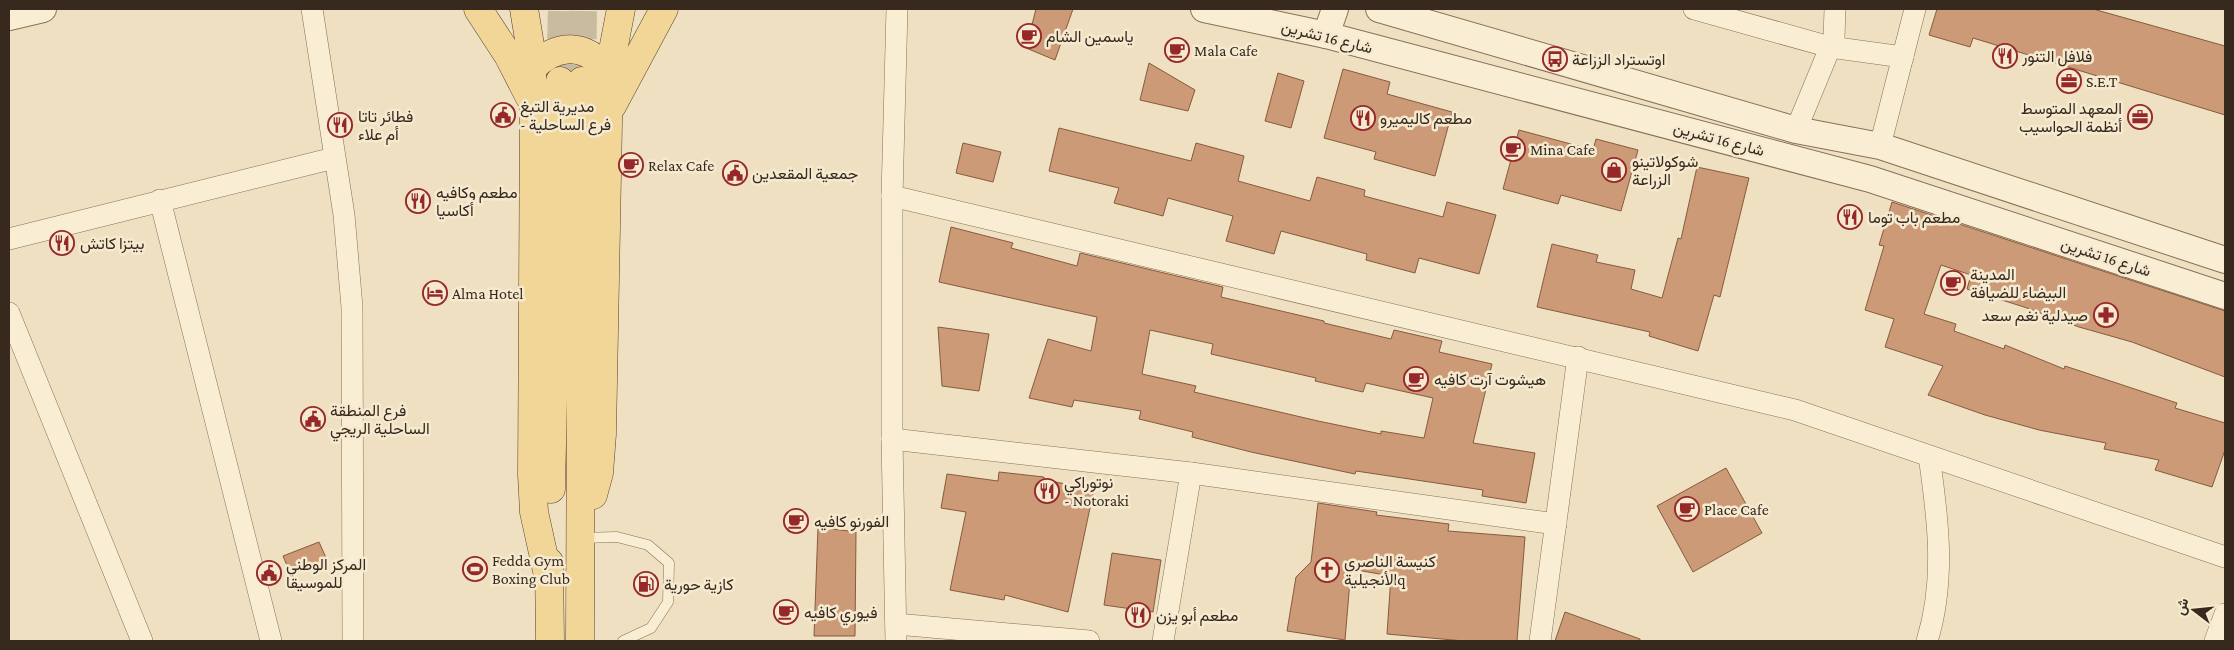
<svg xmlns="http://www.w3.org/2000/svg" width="2234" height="650" font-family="'Crimson Pro',Vazirmatn,serif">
<rect width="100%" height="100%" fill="#eee0c0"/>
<g fill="#cc9a76" stroke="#865b3e" fill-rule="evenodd">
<path d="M1036,9H1073L1055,60L1026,48Z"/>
<path d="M1937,9H2093L2225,46V115L1973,38L1970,47L1929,35Z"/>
<path d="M1149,63L1195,90L1188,111L1140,100Z"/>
<path d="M1343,69L1390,82L1387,94L1452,112L1435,176L1374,159L1376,152L1324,138Z"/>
<path d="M1278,73L1304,81L1291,128L1265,121Z"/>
<path d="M1059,128L1191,161L1196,143L1244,156L1238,181L1310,201L1317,177L1365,190L1364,196L1443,217L1447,202L1496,215L1479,274L1419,258L1415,273L1366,260L1367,254L1281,231L1274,254L1226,241L1233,216L1168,198L1163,216L1114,203L1119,188L1049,171Z"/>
<path d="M1519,130L1593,150L1596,139L1638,150L1621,211L1561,195L1558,204L1503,189Z"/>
<path d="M963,143L1001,152L993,182L956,173Z"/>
<path d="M1697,167L1749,178L1720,297L1714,295L1698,351L1649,336L1650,332L1537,307L1552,244L1598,255L1596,262L1635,270L1631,289L1662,298L1678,238L1681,239Z"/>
<path d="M1892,202L2225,311V377L2132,342L2079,327L2024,307L1967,289L1971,275L1941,265L1924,314L1956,324L1954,331L2004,349L2005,345L2064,369L2065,366L2177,403L2175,408L2225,423V450L2212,487L2155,470L2159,460L2104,449L2106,443L2039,430L1985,415L1928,395L1943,366L1885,347L1894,319L1865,310L1884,246L1879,245Z"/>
<path d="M951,227L1013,243L1011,248L1077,266L1080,253L1223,287L1221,297L1324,321V323L1391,339L1394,330L1442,341L1439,352L1492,364L1473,443L1535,453L1526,503L1482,496L1483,490L1356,471L1355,474L1251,452L1192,437L1193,432L1139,419L1141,411L1074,400L1072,407L1029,398L1048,339L1091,351L1097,317L939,282ZM1150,330L1213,344L1211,354L1316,378L1315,381L1363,392L1366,383L1433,398L1424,438L1381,431V434L1318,421L1194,392L1196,386L1142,374Z"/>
<path d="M938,327L989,334L979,391L942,386Z"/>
<path d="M1726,468L1762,533L1693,572L1657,506Z"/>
<path d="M999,472L1044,477V480L1094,489L1068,612L1005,595L1004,600L950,590L966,512L941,508L947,474L998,481Z"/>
<path d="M1318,503L1377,512L1376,515L1449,524L1448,531L1525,537L1517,641H1464L1387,634L1391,576L1351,569L1345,640L1287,631L1296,577L1311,562Z"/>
<path d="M818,527L856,532L855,636H814Z"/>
<path d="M319,542L327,560L291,575L283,556Z"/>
<path d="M1112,553L1161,560L1153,612L1104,605Z"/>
<path d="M1565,612L1640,639V641H1555Z"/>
</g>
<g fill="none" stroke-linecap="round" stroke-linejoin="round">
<g stroke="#c9bb9f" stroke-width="28" stroke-dasharray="28 14" stroke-linecap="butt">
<path d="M560,81L562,9"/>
<path d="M582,81L583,9"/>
</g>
<defs>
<path id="service" d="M581,538L617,537L648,545L669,563L668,602L651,628L623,641"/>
<g id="minor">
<path d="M312,9L344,215L352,307L353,641"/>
<path d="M1694,9L1830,47L1903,57"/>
<path d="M1796,130L1834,38L1835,9"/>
<path d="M1880,146L1915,9"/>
<path d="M892,196L1795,410L2225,557"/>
<path d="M160,200L271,641"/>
<path d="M9,239L334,158"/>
<path d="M9,313L142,641"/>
<path d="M892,439L1191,473L1556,524"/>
<path d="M896,624L1089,641"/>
<path d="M896,641L892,439V196L897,9"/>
<path d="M1163,641L1191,473"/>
<path d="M1540,641L1578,357"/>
<path d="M1927,641C1946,580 1938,518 1929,456"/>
<path d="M2215,641L2225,614"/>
</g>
<g id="tertiary">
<path d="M1204,9L1326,35L1870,179L2225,296"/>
<path d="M1379,9L1796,130L1880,146L2225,260"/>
<path d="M9,17L43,9"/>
<path d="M1326,35L1335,9"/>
</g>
<g id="primary">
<path d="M478,9L508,55L529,96"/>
<path d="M524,9L530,45L534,109L532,475L534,512L549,580"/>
<path d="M532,68C558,42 585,43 609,71"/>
<path d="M612,106L664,9"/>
<path d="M551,489L560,81"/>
<path d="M593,495L599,473L602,434L609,71L621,9"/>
<path d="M549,562L550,641"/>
<path d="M580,641L582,81"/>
</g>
</defs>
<use href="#service" stroke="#877158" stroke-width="11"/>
<use href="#minor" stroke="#877158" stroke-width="22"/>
<use href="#tertiary" stroke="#877158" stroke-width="28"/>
<use href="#primary" stroke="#543f2d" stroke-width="29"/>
<use href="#service" stroke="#f9eed4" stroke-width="10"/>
<use href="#minor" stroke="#f9eed4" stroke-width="21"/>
<use href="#tertiary" stroke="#f9eed4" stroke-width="26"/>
<use href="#primary" stroke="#f2d698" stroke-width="28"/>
</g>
<defs>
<symbol id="cafe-ring" viewBox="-11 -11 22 22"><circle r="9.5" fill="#f5ead0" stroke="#962829" stroke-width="1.5"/><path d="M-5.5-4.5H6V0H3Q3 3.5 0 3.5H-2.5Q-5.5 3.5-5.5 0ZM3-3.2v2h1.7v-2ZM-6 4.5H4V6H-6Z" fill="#962829"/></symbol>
<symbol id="restaurant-ring" viewBox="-11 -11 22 22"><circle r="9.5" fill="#f5ead0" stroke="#962829" stroke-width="1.5"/><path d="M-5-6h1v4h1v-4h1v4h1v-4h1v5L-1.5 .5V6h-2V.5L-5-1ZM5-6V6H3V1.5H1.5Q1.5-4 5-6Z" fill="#962829"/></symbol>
<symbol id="bus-ring" viewBox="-11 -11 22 22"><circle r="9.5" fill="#f5ead0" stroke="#962829" stroke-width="1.5"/><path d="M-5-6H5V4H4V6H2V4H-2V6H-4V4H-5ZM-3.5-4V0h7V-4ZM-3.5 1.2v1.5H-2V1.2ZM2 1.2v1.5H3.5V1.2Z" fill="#962829"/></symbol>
<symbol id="office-ring" viewBox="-11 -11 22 22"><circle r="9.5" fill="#f5ead0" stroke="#962829" stroke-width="1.5"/><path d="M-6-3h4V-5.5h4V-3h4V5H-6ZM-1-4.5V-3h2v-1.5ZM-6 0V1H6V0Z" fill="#962829"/></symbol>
<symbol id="civic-ring" viewBox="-11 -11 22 22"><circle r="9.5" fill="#f5ead0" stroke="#962829" stroke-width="1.5"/><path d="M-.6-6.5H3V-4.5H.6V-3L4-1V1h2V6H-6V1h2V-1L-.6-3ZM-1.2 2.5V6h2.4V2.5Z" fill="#962829"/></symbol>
<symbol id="shop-ring" viewBox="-11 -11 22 22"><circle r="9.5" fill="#f5ead0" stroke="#962829" stroke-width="1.5"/><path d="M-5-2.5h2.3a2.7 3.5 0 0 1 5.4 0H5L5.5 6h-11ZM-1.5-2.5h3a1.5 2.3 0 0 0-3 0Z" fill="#962829"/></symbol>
<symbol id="hotel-ring" viewBox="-11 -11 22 22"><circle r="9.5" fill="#f5ead0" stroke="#962829" stroke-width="1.5"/><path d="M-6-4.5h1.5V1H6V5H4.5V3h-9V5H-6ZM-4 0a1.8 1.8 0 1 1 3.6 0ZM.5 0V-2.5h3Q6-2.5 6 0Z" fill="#962829"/></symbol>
<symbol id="pharmacy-ring" viewBox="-11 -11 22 22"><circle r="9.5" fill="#f5ead0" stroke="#962829" stroke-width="1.5"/><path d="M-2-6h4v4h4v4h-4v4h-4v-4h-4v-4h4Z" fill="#962829"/></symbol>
<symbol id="stadium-ring" viewBox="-11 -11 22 22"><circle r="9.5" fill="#f5ead0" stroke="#962829" stroke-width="1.5"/><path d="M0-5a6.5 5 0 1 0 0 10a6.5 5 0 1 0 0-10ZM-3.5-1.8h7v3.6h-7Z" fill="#962829"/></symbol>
<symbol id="church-ring" viewBox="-11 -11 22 22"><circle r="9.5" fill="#f5ead0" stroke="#962829" stroke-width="1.5"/><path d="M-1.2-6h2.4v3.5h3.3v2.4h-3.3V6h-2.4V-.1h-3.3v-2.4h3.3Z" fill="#962829"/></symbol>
<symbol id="fuel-ring" viewBox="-11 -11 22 22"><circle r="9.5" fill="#f5ead0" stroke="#962829" stroke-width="1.5"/><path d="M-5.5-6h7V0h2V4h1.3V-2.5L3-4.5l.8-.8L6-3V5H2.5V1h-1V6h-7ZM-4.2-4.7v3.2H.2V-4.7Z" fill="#962829"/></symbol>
</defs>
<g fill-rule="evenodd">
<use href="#cafe-ring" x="1015" y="22" width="28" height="28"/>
<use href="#cafe-ring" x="1163" y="36" width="28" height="28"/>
<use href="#restaurant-ring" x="1991" y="42" width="28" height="28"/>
<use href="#bus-ring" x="1541" y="45" width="28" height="28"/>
<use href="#office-ring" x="2055" y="67" width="28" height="28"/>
<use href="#civic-ring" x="489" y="101" width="28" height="28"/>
<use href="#office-ring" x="2126" y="103" width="28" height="28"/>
<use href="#restaurant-ring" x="1349" y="104" width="28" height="28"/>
<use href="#restaurant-ring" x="326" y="111" width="28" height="28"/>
<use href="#cafe-ring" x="1499" y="135" width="28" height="28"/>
<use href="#cafe-ring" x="617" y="151" width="28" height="28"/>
<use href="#shop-ring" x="1600" y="156" width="28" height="28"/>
<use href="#civic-ring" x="721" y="159" width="28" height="28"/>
<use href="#restaurant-ring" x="404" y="187" width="28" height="28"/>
<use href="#restaurant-ring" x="1836" y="203" width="28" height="28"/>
<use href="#restaurant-ring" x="48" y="229" width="28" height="28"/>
<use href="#cafe-ring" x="1939" y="269" width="28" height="28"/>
<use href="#hotel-ring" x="421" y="279" width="28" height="28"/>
<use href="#pharmacy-ring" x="2092" y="301" width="28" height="28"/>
<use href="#cafe-ring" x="1402" y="365" width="28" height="28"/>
<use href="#civic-ring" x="299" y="405" width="28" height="28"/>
<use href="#restaurant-ring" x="1033" y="477" width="28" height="28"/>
<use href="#cafe-ring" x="1673" y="495" width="28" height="28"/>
<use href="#cafe-ring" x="782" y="507" width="28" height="28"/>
<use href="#stadium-ring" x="461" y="555" width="28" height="28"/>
<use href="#church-ring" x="1313" y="556" width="28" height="28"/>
<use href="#civic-ring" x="255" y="559" width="28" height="28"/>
<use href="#fuel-ring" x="632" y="570" width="28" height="28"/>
<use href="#cafe-ring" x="772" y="598" width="28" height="28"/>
<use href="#restaurant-ring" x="1124" y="601" width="28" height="28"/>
</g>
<g text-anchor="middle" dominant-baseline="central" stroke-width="5" stroke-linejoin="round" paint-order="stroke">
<g font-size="16" fill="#37291d" stroke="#f5ead0" text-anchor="start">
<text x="1046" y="36">ياسمين الشام</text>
<text x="1194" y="50">Mala Cafe</text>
<text x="2022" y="56">فلافل التنور</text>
<text x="1572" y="59">اوتستراد الزراعة</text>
<text x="2086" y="81">S.E.T</text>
<text x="520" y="106">مديرية التبغ<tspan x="520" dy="18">- فرع الساحلية</tspan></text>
<text x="2122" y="108" text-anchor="end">المعهد المتوسط<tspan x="2122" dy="18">أنظمة الحواسيب</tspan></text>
<text x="358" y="116">فطائر تاتا<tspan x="358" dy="18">أم علاء</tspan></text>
<text x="1380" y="118">مطعم كاليميرو</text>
<text x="1530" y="149">Mina Cafe</text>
<text x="1632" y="161">شوكولاتينو<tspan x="1632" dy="18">الزراعة</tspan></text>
<text x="648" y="165">Relax Cafe</text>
<text x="752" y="173">جمعية المقعدين</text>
<text x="436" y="192">مطعم وكافيه<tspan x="436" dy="18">أكاسيا</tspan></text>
<text x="1868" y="217">مطعم باب توما</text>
<text x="80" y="243">بيتزا كاتش</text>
<text x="1970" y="274">المدينة<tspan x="1970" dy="18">البيضاء للضيافة</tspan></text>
<text x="452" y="293">Alma Hotel</text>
<text x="2088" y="315" text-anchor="end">صيدلية نغم سعد</text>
<text x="1434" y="379">هيشوت آرت كافيه</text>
<text x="330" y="410">فرع المنطقة<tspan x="330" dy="18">الساحلية الريجي</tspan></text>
<text x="1064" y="482">نوتوراكي<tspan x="1064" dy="18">- Notoraki</tspan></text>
<text x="1704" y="509">Place Cafe</text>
<text x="814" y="521">الفورنو كافيه</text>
<text x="492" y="560">Fedda Gym<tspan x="492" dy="18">Boxing Club</tspan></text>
<text x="1344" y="561">كنيسة الناصري<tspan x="1344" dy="18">الأنجيليةq</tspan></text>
<text x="286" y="564">المركز الوطني<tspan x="286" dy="18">للموسيقا</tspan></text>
<text x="664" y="584">كازية حورية</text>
<text x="804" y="612">فيوري كافيه</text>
<text x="1156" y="615">مطعم أبو يزن</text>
</g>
<g font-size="16" fill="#37291d" stroke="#f5ead0">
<text transform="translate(1327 37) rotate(14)">شارع 16 تشرين</text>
<text transform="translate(1719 139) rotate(15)">شارع 16 تشرين</text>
<text transform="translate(2106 257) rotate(18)">شارع 16 تشرين</text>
</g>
</g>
<rect width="2234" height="650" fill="none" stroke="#37291d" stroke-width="20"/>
<g transform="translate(2194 610) rotate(286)" stroke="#f5ead0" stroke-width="4" paint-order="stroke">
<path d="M0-4L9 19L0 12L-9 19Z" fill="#37291d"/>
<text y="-8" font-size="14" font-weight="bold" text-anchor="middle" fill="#37291d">ش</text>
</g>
</svg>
